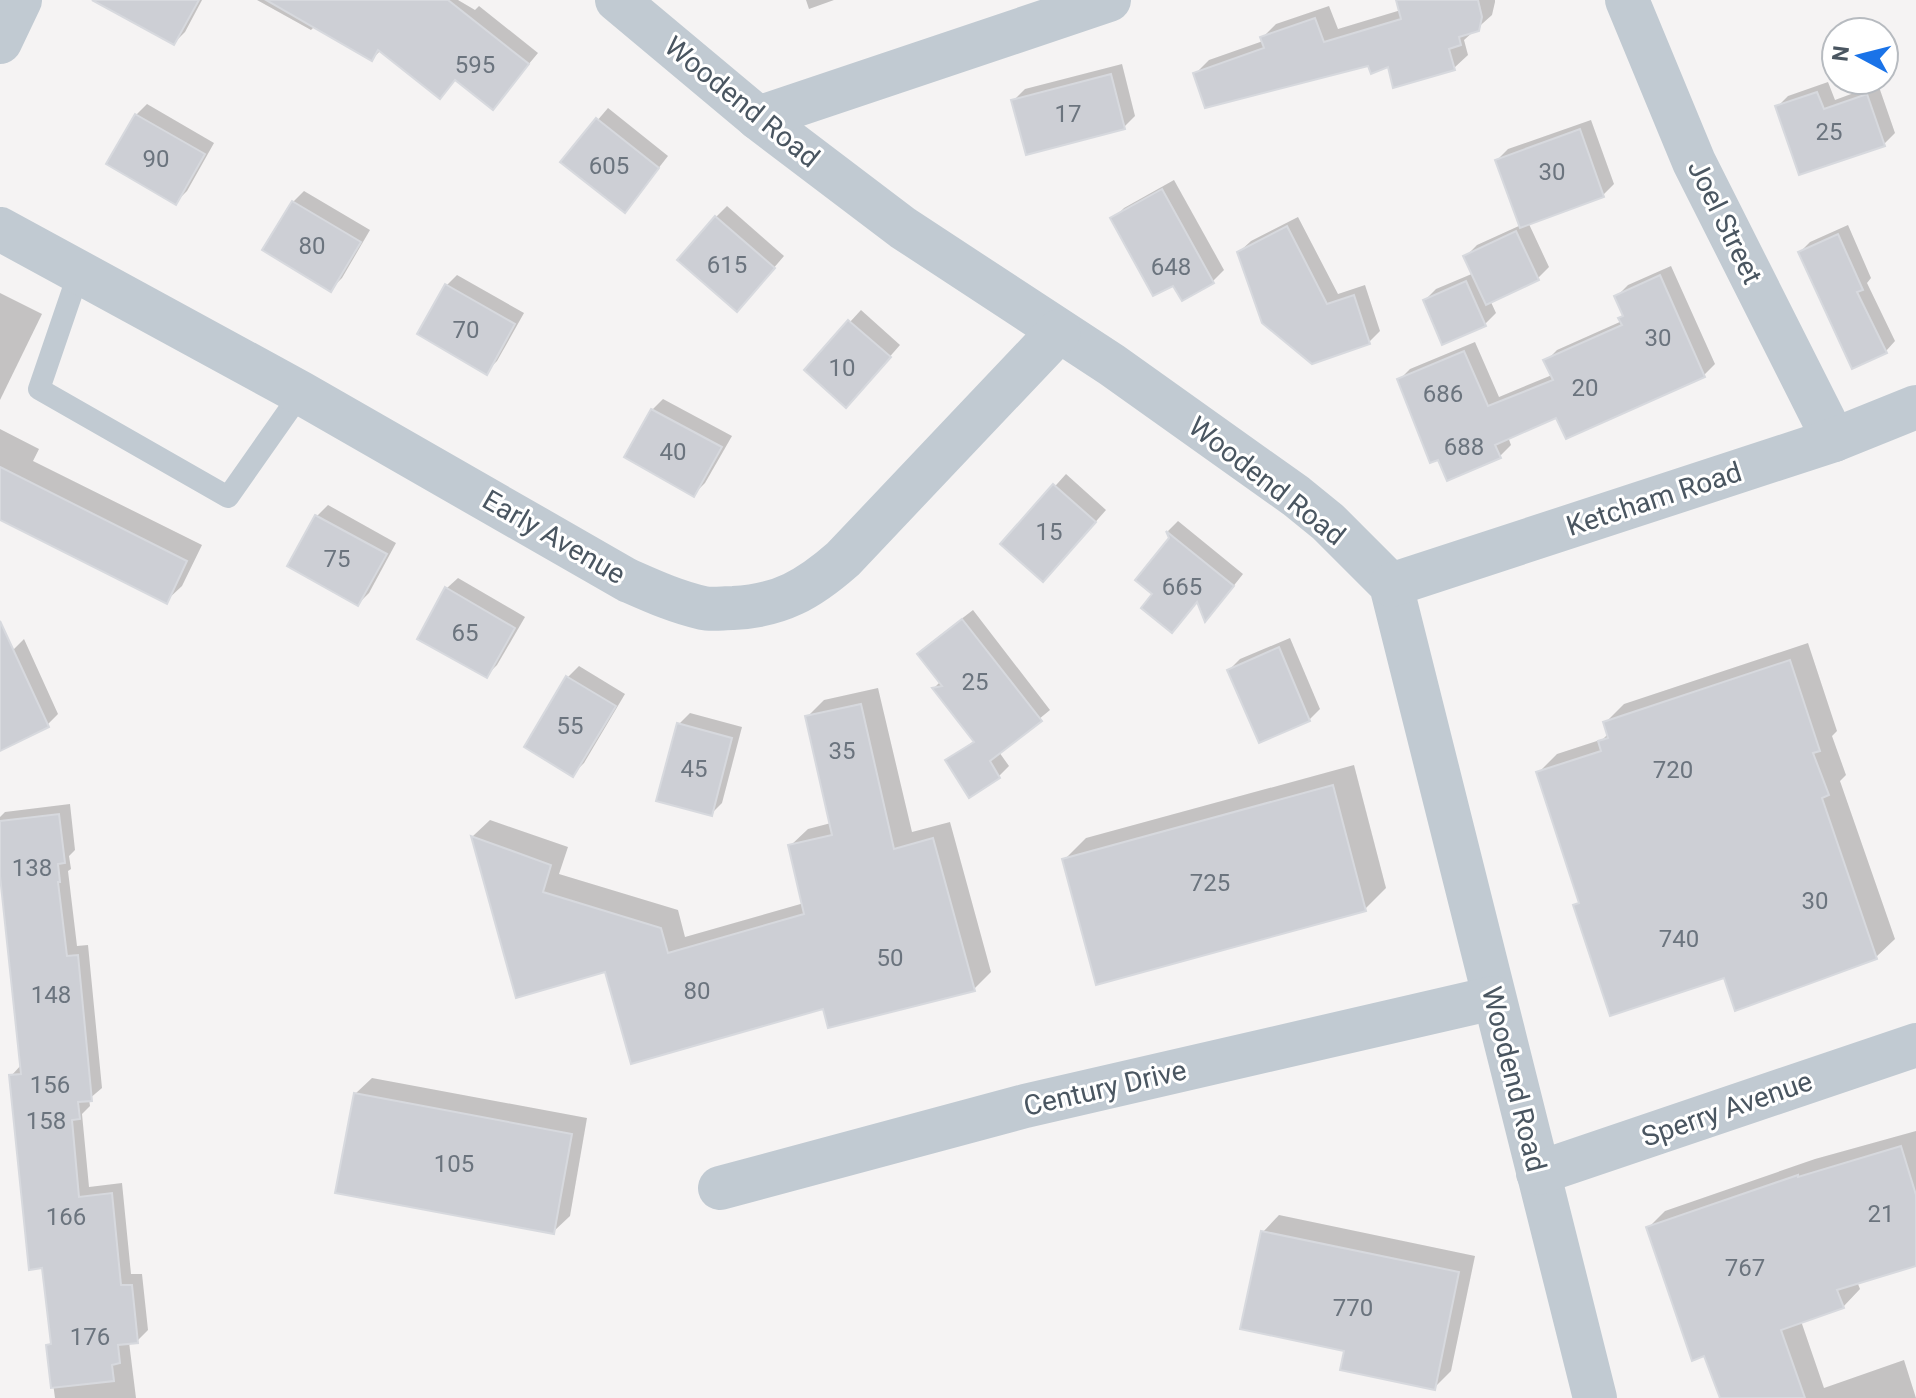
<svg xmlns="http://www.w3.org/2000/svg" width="1916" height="1398" font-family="Roboto,sans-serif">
<rect width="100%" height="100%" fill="#f5f3f3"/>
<g fill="#0003">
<path d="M137,0H202L185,32L174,43Z"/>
<path d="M257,0H458L475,10L479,6L538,53L493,107L456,78L381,50L372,59L315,26L311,30Z"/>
<path d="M806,0H834L809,9Z"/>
<path d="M1398,0H1495V2L1492,15L1464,40L1468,55L1454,68L1369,63L1195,74L1209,60L1263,41L1262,38L1276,24L1329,6L1338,29L1401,10Z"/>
<path d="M1122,64L1135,116L1124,127L1014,100L1025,89Z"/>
<path d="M1828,82L1835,100L1878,84L1895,133L1884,144L1777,107L1788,96Z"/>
<path d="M147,104L214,143L187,191L176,202L136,115Z"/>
<path d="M608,108L668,156L625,211L562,162Z"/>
<path d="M1591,120L1614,184L1603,195L1528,222L1549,267L1538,278L1490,300L1496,313L1485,324L1425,300L1436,289L1474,273L1466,256L1477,245L1521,225L1497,160L1508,149Z"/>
<path d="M1174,180L1224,270L1213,281L1113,219L1124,208Z"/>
<path d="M304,191L370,230L342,278L331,289L293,202Z"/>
<path d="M727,206L784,256L748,298L716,217Z"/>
<path d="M1298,217L1338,294L1365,285L1380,331L1369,342L1239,252L1251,241Z"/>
<path d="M1848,225L1871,278L1867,283L1895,341L1886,351L1800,252L1810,242Z"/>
<path d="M1671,266L1715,364L1704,375L1557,416L1508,437L1511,445L1500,456L1399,380L1410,369L1475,342L1499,397L1552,375L1546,361L1557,350L1622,321L1625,315L1617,296L1628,285Z"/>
<path d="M457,275L524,313L497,361L486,372L446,286Z"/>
<path d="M0,293L42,314L0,400Z"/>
<path d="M861,310L900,345L857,394L806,370Z"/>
<path d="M663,399L732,436L705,483L694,494L652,410Z"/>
<path d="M0,429L39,449L33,461L202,545L182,586L166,601L0,518Z"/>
<path d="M1066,474L1106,510L1054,569L1003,544Z"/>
<path d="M328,505L396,543L369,593L358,604L317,516Z"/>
<path d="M1178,521L1243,574L1216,608L1198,600L1155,594L1171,538L1168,531Z"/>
<path d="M458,578L525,617L497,665L486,676L447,588Z"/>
<path d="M973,610L1050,710L999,752L1009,766L999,776L970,795L948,761L975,740L934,688L941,681L929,644Z"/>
<path d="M1290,638L1320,709L1309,720L1229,670L1240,659Z"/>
<path d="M24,639L58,714L47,725L0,749V672L5,670L14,649Z"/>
<path d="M1808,643L1837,731L1832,736L1846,775L1840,781L1895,939L1876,957L1725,976L1576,905L1580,901L1538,773L1557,754L1603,739L1609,733L1606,722L1624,704Z"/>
<path d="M579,666L625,694L584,763L573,774L568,677Z"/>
<path d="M878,688L912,832L950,822L991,972L974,989L825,1007L606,969L517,995L473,836L490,820L568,847L559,874L678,910L685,937L804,903L790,846L808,829L831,823L807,717L824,700Z"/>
<path d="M690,713L742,727L722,803L711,814L679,724Z"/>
<path d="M1354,765L1386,888L1365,909L1064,860L1086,838Z"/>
<path d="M70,804L75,850L69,856L71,869L68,871L77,946L88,945L102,1088L89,1099L90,1106L82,1114L89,1187L122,1183L131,1274H142L148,1330L137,1341L129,1342L136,1398H55L48,1346L52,1342L43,1266L11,1076L22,1064L0,873V817L5,812Z"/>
<path d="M372,1078L587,1118L570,1216L553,1232L355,1094Z"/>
<path d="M1916,1131V1264L1858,1284L1860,1289L1843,1307L1801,1321L1824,1388L1904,1360L1916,1398H1722L1648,1228L1665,1211L1815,1159Z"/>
<path d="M1279,1215L1475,1256L1451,1371L1434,1388L1347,1349L1263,1232Z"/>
</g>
<g fill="#cdcfd5" stroke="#d7d9de" stroke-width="2">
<path d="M92,0H199L174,45Z"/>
<path d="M266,0H448L529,64L493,110L455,80L440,99L378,50L372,61Z"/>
<path d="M1396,0H1478L1482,17L1479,31L1459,37L1461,45L1449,49L1455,70L1393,88L1388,67L1371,74L1368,66L1205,108L1193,73L1264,48L1260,37L1315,18L1324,42L1401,19Z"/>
<path d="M1111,74L1125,129L1026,155L1011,100Z"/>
<path d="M1817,92L1824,109L1867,94L1885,146L1799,175L1775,106Z"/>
<path d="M135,114L205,154L176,205L106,164Z"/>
<path d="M596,118L659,168L625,213L560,162Z"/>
<path d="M1580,129L1604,197L1520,228L1495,160Z"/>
<path d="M1162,189L1214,283L1182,301L1173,286L1153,296L1110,218Z"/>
<path d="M292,201L361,242L331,292L262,250Z"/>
<path d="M715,216L775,268L737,312L677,260Z"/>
<path d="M1287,226L1327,304L1354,295L1370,344L1312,364L1262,323L1237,252Z"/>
<path d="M1516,231L1539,280L1486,305L1463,256Z"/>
<path d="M1838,234L1863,290L1857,292L1887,353L1852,369L1798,252Z"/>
<path d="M1660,275L1705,377L1566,439L1556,418L1495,445L1501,458L1447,481L1438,460L1430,463L1397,379L1464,351L1488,406L1553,380L1543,360L1622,325L1618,318L1623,316L1614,296Z"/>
<path d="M1466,281L1486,326L1442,345L1423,300Z"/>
<path d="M445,284L515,324L487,375L417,334Z"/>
<path d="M848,320L891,357L846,408L804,370Z"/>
<path d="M651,409L722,447L694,497L624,457Z"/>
<path d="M0,467L187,561L167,604L0,520Z"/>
<path d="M1053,484L1096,522L1043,582L1000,544Z"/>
<path d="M315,515L387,554L358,606L287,566Z"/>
<path d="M1166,531L1234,586L1205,622L1197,602L1172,633L1141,608L1152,594L1135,580L1169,538Z"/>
<path d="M445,587L515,628L487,678L417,639Z"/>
<path d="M962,619L1042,721L990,761L1000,778L969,798L945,760L974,742L932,688L942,686L917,654Z"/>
<path d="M0,621L49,727L0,751Z"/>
<path d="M1279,647L1310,721L1259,743L1227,670Z"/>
<path d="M1790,660L1820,751L1813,753L1829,795L1822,798L1877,959L1735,1011L1724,978L1610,1016L1573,905L1579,903L1536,772L1601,751L1598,741L1608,738L1603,722Z"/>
<path d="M566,676L616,706L573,777L524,747Z"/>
<path d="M861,704L894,849L933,838L975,991L828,1028L823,1009L631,1064L605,972L516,998L471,836L551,865L543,892L661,928L668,953L804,914L788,845L832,835L805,716Z"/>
<path d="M677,723L732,738L712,816L656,801Z"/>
<path d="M1333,785L1366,911L1096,985L1062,859Z"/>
<path d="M59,814L65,863L58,864L60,882H58L67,956L78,955L92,1101L78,1102L80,1119L72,1120L79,1197L112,1193L121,1285H132L138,1343L118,1345L120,1363L112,1365L114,1381L51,1388L46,1345L51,1344L42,1268L29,1270L9,1075L21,1074L0,876V821Z"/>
<path d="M354,1093L572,1134L554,1234L335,1193Z"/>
<path d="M1901,1146L1916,1195V1266L1837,1290L1844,1308L1781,1330L1805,1398H1720L1704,1356L1692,1361L1646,1227L1798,1175V1177Z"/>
<path d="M1261,1231L1459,1272L1435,1390L1340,1370L1344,1351L1240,1329Z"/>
</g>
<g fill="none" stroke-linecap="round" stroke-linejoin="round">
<path stroke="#c1cad2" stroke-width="22" d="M79,272L39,389L228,497L301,393"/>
<g stroke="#c1cad2" stroke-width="44">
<path d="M617,0L758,118L903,228L1112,365L1296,496L1328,522L1391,585L1595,1398"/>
<path d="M1627,0L1694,162L1834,440"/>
<path d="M0,42L20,0"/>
<path d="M758,118L1109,0"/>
<path d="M0,229L301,393L627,580C652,591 676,602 703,608C712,610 723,608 733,608C780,606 809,589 843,559L1059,331"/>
<path d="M1391,585L1834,440L1916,407"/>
<path d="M1538,1173L1916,1045"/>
<path d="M720,1188L1025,1106L1493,998"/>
</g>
</g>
<g text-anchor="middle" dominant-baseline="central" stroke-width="6" stroke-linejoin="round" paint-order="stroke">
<g font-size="24" fill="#6b747e">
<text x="475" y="65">595</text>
<text x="1068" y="114">17</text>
<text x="1829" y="132">25</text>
<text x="156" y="159">90</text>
<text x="609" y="166">605</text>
<text x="1552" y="172">30</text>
<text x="312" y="246">80</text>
<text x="727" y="265">615</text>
<text x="1171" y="267">648</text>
<text x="466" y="330">70</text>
<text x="1658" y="338">30</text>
<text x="842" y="368">10</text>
<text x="1585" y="388">20</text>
<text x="1443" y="394">686</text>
<text x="1464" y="447">688</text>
<text x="673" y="452">40</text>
<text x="1049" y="532">15</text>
<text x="337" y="559">75</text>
<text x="1182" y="587">665</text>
<text x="465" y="633">65</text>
<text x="975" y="682">25</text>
<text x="570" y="726">55</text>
<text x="842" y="751">35</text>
<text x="694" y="769">45</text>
<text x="1673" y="770">720</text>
<text x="32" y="868">138</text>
<text x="1210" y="883">725</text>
<text x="1815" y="901">30</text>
<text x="1679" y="939">740</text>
<text x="890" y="958">50</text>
<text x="697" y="991">80</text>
<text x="51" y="995">148</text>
<text x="50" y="1085">156</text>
<text x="46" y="1121">158</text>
<text x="454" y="1164">105</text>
<text x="1881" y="1214">21</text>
<text x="66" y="1217">166</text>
<text x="1745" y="1268">767</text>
<text x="1353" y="1308">770</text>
<text x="90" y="1337">176</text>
</g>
<g font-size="28" fill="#4a5661" stroke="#fff">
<text transform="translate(742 102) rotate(39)">Woodend Road</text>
<text transform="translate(1725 222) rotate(64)">Joel Street</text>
<text transform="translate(1267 481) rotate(38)">Woodend Road</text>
<text transform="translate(1654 499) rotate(-18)">Ketcham Road</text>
<text transform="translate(554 537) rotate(30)">Early Avenue</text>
<text transform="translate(1514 1079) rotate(76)">Woodend Road</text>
<text transform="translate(1105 1088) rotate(-13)">Century Drive</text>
<text transform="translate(1727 1109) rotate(-19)">Sperry Avenue</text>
</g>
</g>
<g transform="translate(1860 56) rotate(277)"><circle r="38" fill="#ffffff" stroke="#b7bbc0" stroke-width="2"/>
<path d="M0-6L14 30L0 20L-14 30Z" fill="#1a73e8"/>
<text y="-12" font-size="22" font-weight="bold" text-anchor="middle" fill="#4a5661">N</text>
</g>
</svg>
